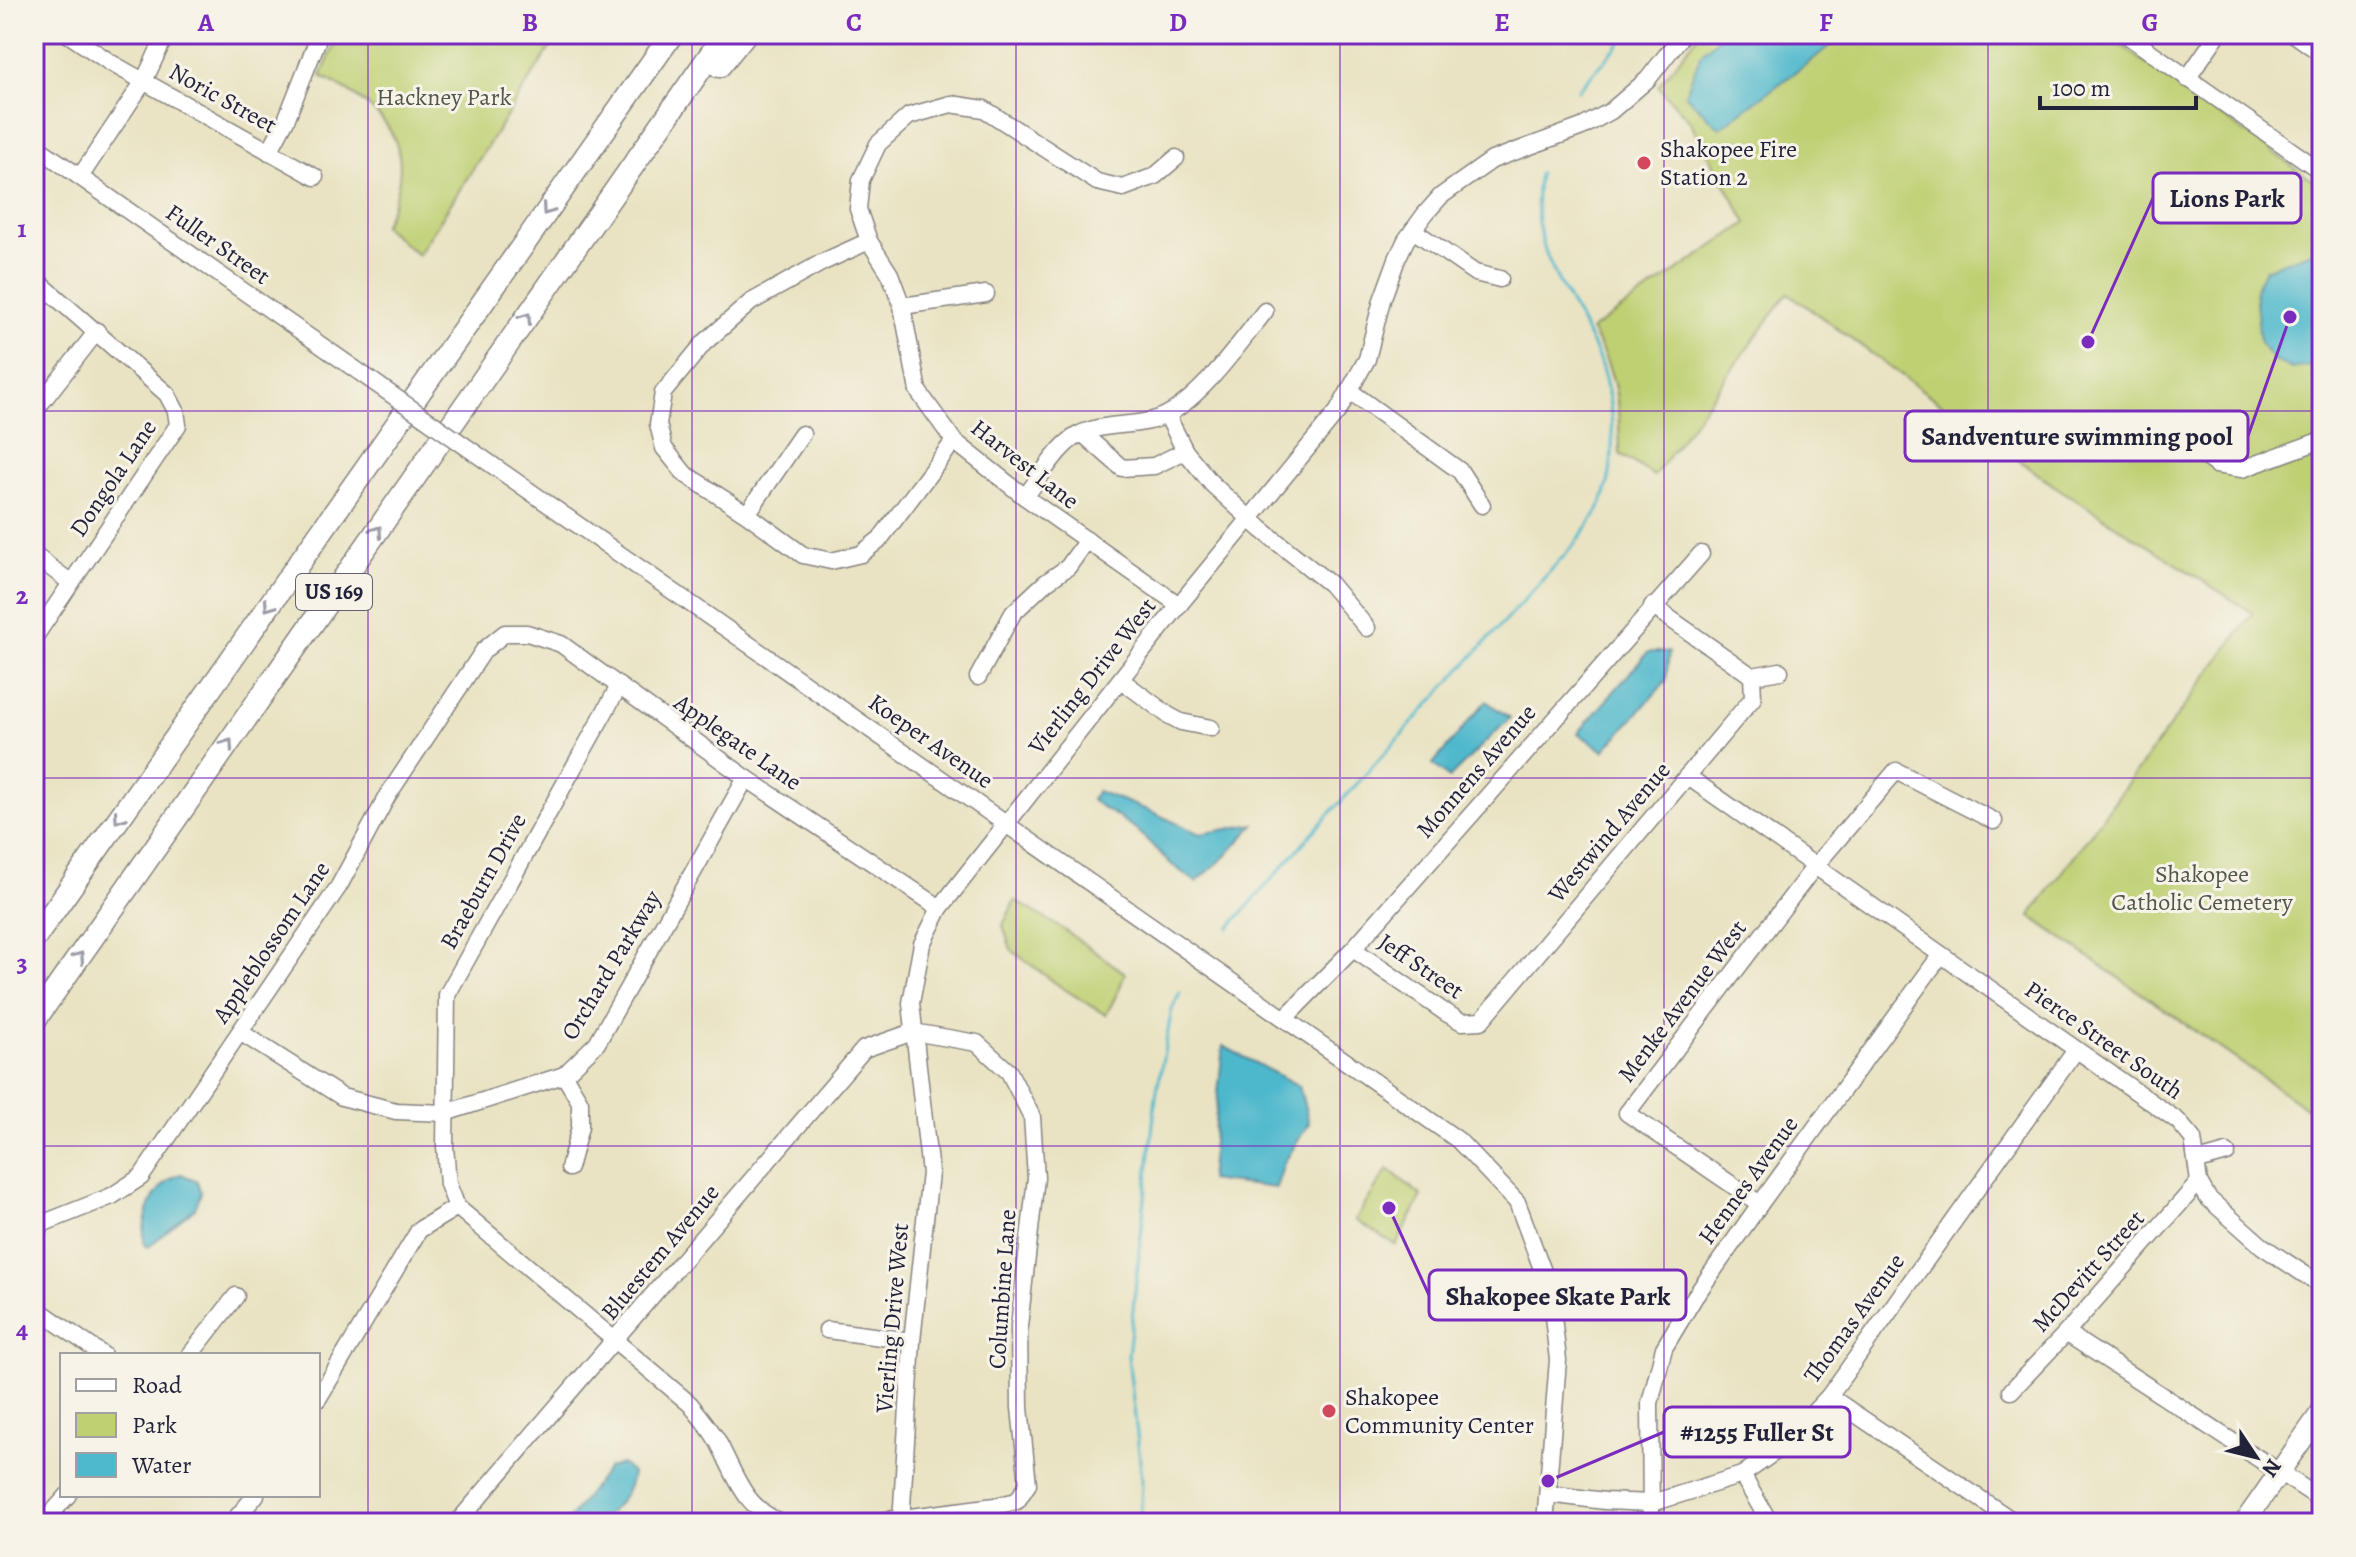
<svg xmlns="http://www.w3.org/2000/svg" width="2356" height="1557" font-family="Alegreya,serif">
<rect width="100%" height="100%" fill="#f7f3e8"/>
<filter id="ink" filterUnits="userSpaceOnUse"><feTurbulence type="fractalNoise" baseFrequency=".0125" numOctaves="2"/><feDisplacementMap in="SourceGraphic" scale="16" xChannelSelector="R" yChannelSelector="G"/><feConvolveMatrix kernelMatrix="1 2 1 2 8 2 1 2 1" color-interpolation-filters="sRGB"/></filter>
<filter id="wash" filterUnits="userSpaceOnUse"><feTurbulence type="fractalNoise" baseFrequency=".006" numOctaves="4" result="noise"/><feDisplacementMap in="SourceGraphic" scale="32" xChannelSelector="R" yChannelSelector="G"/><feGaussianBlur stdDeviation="1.8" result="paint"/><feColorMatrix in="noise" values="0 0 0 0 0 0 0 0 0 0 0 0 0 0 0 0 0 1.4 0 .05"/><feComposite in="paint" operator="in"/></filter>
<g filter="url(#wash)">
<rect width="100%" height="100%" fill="#e9e3c3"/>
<g fill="#bfd073" stroke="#707957" stroke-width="2">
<path d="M339,34H559L418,255L383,226C422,150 391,111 321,76Z"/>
<path d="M1699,34H2105L2322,187V1119L2030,916L2253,613L2053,485L1788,293L1654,476L1620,454C1619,401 1618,377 1591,330L1747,223L1689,120L1658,86Z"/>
<path d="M1015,900L1064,930L1125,973L1119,990L1106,1015L1061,987L1011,950L1003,925Z"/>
<path d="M1388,1169L1422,1196L1396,1245L1355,1220Z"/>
</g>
<g fill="#4eb8cc" stroke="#386d84" stroke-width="2">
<path d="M1722,34H1841L1840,38C1802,69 1760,97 1720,128L1685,95L1701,54Z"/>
<path d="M2322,248V364L2292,369L2273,360L2260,343L2255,290L2265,269Z"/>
<path d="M1648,652H1669L1666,681L1604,751L1578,733Z"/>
<path d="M1486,701L1510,718L1449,778L1433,764Z"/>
<path d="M1097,791L1150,811L1200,834L1255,824L1226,856L1196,882L1171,864L1136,829L1091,800Z"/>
<path d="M1223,1046L1299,1086L1309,1123L1284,1163L1276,1188L1209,1180Z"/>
<path d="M181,1174L197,1181L201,1193L195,1208L148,1247L144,1245C142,1217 152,1185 181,1174Z"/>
<path d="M622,1464L632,1473C632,1490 610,1517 593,1523C586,1525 574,1523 566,1523L608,1468Z"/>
</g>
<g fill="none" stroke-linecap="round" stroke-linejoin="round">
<g stroke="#4eb8cc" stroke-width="3">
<path d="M1578,90L1628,34"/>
<path d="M1229,928L1306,840L1573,546C1585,530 1599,513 1605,494C1618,453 1613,389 1595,350C1566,288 1526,247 1539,173"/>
<path d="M1137,1523L1141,1510L1142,1478L1128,1356L1156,1096L1172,1009L1180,993"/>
</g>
</g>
</g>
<g filter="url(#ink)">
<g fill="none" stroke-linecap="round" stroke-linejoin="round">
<defs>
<g id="minor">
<path d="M68,34L111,63L315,177"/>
<path d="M2125,34L2322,172"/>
<path d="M2294,34L2322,54"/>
<path d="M2187,79L2218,34"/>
<path d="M34,145L375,383"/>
<path d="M269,152L286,120L320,34"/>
<path d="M1176,158L1155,176L1123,188L1097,182L984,109L951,104L909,116L878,144L861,180L858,209L869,241L890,274L902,306L918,391L954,441L1025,497L1179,605"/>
<path d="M80,177L144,81L166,34"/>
<path d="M1413,230L1475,273L1500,279"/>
<path d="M869,241L823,262L751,302L704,343L663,393L658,424L664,448L685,474L747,514L803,555L831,561L861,554L880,539L954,441"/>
<path d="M34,278L167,394L176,411L178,425L34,638"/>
<path d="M902,306L986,294"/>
<path d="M1351,392L1460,471L1482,505"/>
<path d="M34,412L97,331"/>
<path d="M1167,415L1185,451L1212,484L1261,529L1330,584L1367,628"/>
<path d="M1083,434L1122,468L1154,466L1185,451"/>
<path d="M2193,448L2216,465L2242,469L2322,440"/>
<path d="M475,453L1458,1140L1517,1202L1550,1290L1558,1360L1545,1523"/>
<path d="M1025,497C1039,479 1051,457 1067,443C1093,418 1138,431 1168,414C1204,394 1239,344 1265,311"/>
<path d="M747,514L802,434"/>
<path d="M34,555L70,582"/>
<path d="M1652,606L1752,676"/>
<path d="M978,677L1013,613L1045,583L1068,567L1087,540"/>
<path d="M1121,680L1168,715L1181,722L1211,728"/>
<path d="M618,688L447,995L445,1146L448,1184L457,1207L690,1404C700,1416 709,1427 717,1440C735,1473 743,1508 782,1523"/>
<path d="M1687,776L2178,1121L2193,1139L2199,1182L2208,1198L2262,1246L2322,1286"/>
<path d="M1353,949L1446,1013L1462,1022L1481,1021L1753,698L1752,676L1780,671"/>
<path d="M1285,1018L1353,949L1701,554"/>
<path d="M240,1032L342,1097L396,1111L445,1113L564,1075L597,1043L746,778"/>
<path d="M564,1075L580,1102V1127L569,1168"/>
<path d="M2198,1161L2227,1153"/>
<path d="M1760,1204L1627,1113L1815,866L1896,771L1994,821"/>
<path d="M34,1232L44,1223L112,1196L141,1177L339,886L388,795L484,650L505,633H527L561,644L746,778L940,908"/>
<path d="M34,1307L103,1355"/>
<path d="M827,1330L912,1341"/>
<path d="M2066,1333L2322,1500"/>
<path d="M190,1355L236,1296"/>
<path d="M2011,1391L2066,1333L2199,1182"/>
<path d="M1829,1396L2016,1523"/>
<path d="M318,1399L419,1230L457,1207"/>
<path d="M1742,1475L1770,1523"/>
<path d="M1548,1494L1605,1501L1652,1503L1742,1475L1779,1449L1829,1396L2076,1050"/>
<path d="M43,1523L68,1495"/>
<path d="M232,1523L256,1495"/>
<path d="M457,1523L864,1049L913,1032L977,1043L1009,1072L1032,1117L1036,1178L1019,1326L1020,1408L1028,1484L1017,1501L995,1506L865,1523"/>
<path d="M901,1523L912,1341L930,1173L911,1003L922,944L940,908L1179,605L1338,411L1367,359L1382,300L1397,259L1406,240L1425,214L1441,196L1492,160L1582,127L1611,111L1648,79L1683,34"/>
<path d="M1651,1523L1650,1403L1664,1348L1694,1298L1760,1204L1940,956"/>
</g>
<path id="major" d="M2244,1523L2322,1411"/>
<g id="highway">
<path d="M719,66L745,34"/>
<path d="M34,939L672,34"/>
<path d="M34,1021L725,34"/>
</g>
</defs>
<use href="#minor" stroke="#86827f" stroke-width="19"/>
<use href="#major" stroke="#86827f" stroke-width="23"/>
<use href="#highway" stroke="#86827f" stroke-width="25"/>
<use href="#minor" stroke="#fff" stroke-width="16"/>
<use href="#major" stroke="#fff" stroke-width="20"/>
<use href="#highway" stroke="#fff" stroke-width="22"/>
<defs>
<path id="minor-bridge" d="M375,383L475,453"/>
</defs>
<use href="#minor-bridge" stroke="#86827f" stroke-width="19" stroke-linecap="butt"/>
<use href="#minor-bridge" stroke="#fff" stroke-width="16"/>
</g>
<defs><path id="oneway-chevron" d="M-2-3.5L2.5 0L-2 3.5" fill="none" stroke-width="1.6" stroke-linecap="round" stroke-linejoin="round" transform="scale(2)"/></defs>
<g stroke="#9c9ca7">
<use href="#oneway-chevron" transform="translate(547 210) rotate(125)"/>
<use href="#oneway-chevron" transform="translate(526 318) rotate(-55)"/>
<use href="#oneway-chevron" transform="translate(377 531) rotate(-55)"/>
<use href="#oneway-chevron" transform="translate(269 606) rotate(125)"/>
<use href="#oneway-chevron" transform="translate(228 744) rotate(-55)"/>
<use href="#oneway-chevron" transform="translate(119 818) rotate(125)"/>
<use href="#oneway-chevron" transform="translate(79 957) rotate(-55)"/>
</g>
</g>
<path fill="none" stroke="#7b2cbf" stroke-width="2" stroke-opacity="0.55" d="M368,34V1523M692,34V1523M1016,34V1523M1340,34V1523M1664,34V1523M1988,34V1523M34,411H2322M34,778H2322M34,1146H2322"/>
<g fill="#d1495b" stroke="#f7f3e8" stroke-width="3">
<circle cx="1644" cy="163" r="8"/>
<circle cx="1329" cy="1411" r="8"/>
</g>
<g text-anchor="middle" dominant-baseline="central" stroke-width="6" stroke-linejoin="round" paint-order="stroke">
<rect fill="#f7f3e8" stroke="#62616f" stroke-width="2" x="296" y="574" width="76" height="36" rx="6"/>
<g font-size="22" font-weight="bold" fill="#22223b">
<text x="334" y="592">US 169</text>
</g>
<g font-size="24" fill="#51564c" stroke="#f7f3e8">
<text x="444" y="97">Hackney Park</text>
<text x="2202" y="874">Shakopee<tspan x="2202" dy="28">Catholic Cemetery</tspan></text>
</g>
<g font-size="24" fill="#22223b" stroke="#f7f3e8">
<text transform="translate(223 98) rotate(29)">Noric Street</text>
<text transform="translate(218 244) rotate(35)">Fuller Street</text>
<text transform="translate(1025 464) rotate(38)">Harvest Lane</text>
<text transform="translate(113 478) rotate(-56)">Dongola Lane</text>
<text transform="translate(1092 676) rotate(-52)">Vierling Drive West</text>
<text transform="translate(931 741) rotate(35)">Koeper Avenue</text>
<text transform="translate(738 742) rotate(35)">Applegate Lane</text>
<text transform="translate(1476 771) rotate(-49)">Monnens Avenue</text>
<text transform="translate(1609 832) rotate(-50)">Westwind Avenue</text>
<text transform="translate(483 881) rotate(-61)">Braeburn Drive</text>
<text transform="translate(271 942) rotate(-56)">Appleblossom Lane</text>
<text transform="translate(611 965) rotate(-59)">Orchard Parkway</text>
<text transform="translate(1421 966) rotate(34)">Jeff Street</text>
<text transform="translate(1682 1001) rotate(-53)">Menke Avenue West</text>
<text transform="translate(2104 1040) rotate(35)">Pierce Street South</text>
<text transform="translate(1748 1180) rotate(-54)">Hennes Avenue</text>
<text transform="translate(660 1252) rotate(-50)">Bluestem Avenue</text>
<text transform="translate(2088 1271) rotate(-48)">McDevitt Street</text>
<text transform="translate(1002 1289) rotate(-86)">Columbine Lane</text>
<text transform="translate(892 1318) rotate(-85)">Vierling Drive West</text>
<text transform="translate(1854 1318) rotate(-54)">Thomas Avenue</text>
</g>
<g font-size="24" fill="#22223b" stroke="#f7f3e8" text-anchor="start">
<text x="1660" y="149">Shakopee Fire<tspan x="1660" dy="28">Station 2</tspan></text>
<text x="1345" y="1397">Shakopee<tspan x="1345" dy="28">Community Center</tspan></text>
</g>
</g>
<path fill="none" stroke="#7b2cbf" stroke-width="3" d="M2088 342L2153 198M2290 317L2248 436M1389 1208L1429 1295M1548 1481L1664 1432"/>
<g fill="#7b2cbf" stroke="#f7f3e8" stroke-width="3">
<circle cx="2088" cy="342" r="8"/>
<circle cx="2290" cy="317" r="8"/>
<circle cx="1389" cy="1208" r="8"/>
<circle cx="1548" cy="1481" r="8"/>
</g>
<g fill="#f7f3e8" stroke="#7b2cbf" stroke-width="3">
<rect x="2153" y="173" width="148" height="50" rx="8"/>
<rect x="1905" y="411" width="343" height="50" rx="8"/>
<rect x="1429" y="1270" width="257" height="50" rx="8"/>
<rect x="1664" y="1407" width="186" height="50" rx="8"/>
</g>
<g font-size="26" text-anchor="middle" font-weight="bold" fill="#22223b">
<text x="2227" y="207">Lions Park</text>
<text x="2077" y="445">Sandventure swimming pool</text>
<text x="1558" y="1305">Shakopee Skate Park</text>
<text x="1757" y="1441">#1255 Fuller St</text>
</g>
<rect width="2356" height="1557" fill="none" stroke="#f7f3e8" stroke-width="88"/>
<rect x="60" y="1353" width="260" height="144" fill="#f7f3e8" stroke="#a29fa3" stroke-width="2"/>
<rect x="76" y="1379" width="40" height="12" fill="#ffffff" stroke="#a29fa3" stroke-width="2"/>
<text x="132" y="1393" font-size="24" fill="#22223b">Road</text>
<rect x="76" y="1413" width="40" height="24" fill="#bfd073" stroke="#a29fa3" stroke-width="2"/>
<text x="132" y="1433" font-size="24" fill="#22223b">Park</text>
<rect x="76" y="1453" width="40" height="24" fill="#4eb8cc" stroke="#a29fa3" stroke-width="2"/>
<text x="132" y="1473" font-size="24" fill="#22223b">Water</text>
<g transform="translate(2256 1457) rotate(125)" stroke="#f7f3e8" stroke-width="6" paint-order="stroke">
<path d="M0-6L14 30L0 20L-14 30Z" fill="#22223b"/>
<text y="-12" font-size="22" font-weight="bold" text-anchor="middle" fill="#22223b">N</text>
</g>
<path d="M2040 96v12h156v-12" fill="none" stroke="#22223b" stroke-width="4"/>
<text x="2052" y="96" font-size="24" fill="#22223b" stroke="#f7f3e8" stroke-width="6" paint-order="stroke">100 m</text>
<rect x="44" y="44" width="2268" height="1469" fill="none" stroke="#7b2cbf" stroke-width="3"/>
<g font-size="26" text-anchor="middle" font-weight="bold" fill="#7b2cbf">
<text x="206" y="31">A</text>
<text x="530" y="31">B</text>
<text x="854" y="31">C</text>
<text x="1178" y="31">D</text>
<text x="1502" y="31">E</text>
<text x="1826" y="31">F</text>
<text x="2150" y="31">G</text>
<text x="22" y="237">1</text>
<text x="22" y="604">2</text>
<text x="22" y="971">3</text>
<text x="22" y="1338">4</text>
</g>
</svg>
